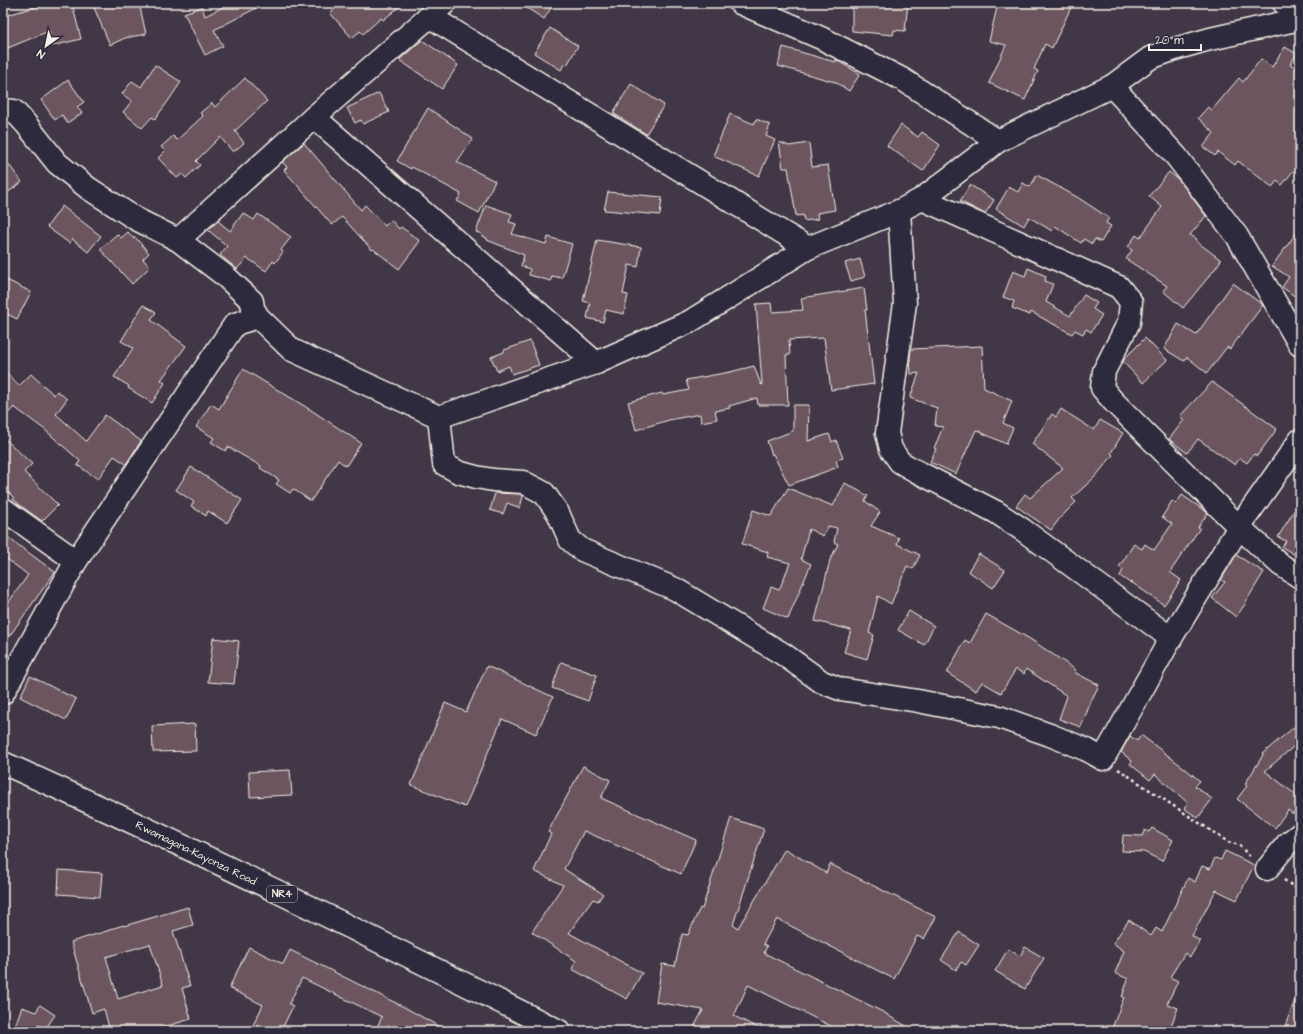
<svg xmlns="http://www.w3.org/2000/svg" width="1303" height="1034" font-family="'Architects Daughter',sans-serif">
<rect width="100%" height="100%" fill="#413747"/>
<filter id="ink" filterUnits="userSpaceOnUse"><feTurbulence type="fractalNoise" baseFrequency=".025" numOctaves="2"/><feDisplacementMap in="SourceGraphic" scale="8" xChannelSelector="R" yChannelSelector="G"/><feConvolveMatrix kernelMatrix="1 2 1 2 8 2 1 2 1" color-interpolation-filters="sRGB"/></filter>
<g filter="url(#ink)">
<g fill="#6c555e" stroke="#f4f1e8" fill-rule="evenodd">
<path d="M60,3H72L81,39L52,46L49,31L3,50V16L43,5Z"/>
<path d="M92,3H139L146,34L125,38L110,45Z"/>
<path d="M231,3H266L214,30L223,46L205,55L184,13L202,7L205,16Z"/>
<path d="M342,3H404L383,20L381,18L363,34L360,31L352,38L330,13Z"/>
<path d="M519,3H554L544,19Z"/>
<path d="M873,3H908L905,31L894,30L893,35L852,31V6H872Z"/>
<path d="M998,3H1073L1052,48L1045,44L1034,69L1038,71L1025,100L989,83L1006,45L989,41Z"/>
<path d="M550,28L578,46L567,65L564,64L561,70L534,53Z"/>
<path d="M422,40L458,65L442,89L399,60Z"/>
<path d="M783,47L835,62L836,60L860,74L849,91L835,82L778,66Z"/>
<path d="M1285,47L1297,54L1290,64L1300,70V176L1293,171L1282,185L1277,181L1272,187L1238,161L1235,165L1218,152L1215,156L1203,147L1214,133L1198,118L1208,107L1212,110L1239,78L1243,82L1261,59L1272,67Z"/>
<path d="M155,65L181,82L169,100L155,119L152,117L142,128L123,112L132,101L122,94L132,81L141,87Z"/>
<path d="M245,78L267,101L235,131L244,143L233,152L220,137L196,161L200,165L186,178L182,174L177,178L158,158L165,151L161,147L173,136L177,140L203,116L200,113L212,103L215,107Z"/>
<path d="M68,80L84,102L77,107L82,113L67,123L62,115L55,120L41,100Z"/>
<path d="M631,84L664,105L646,134L613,113Z"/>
<path d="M379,93L389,112L363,124L361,120L355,123L347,108Z"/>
<path d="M428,108L473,139L457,162L495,181L479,213L457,201L461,194L412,167L411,169L397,161Z"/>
<path d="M730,114L754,124L756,119L770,125L766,136L775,140L759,176L713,156Z"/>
<path d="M901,125L918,137L922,132L940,145L923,171L887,146Z"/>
<path d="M779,142L789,146L809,143L812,167L828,165L835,210L817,213L818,219L804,221L803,215L796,216L788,168H783Z"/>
<path d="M304,143L361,210L365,205L385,226L391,220L399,229L401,227L420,241L399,269L373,249L372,250L342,217L332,225L284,170L287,167L282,162Z"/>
<path d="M3,157L22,182L3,196Z"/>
<path d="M1169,172L1179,180L1206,216L1190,235L1197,239L1196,241L1221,260L1215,269L1183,308L1163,291L1167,286L1126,259L1132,250L1128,247L1136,235L1140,238L1162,207L1149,196Z"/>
<path d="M1037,175L1077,197L1109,218L1106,223L1111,226L1101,242L1095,239L1092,244L1084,239L1081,243L1055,226L1052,231L1029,217L1024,226L996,209L1009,187L1018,192L1023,183L1030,187Z"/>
<path d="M970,185L994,200L985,214L960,201Z"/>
<path d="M608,192L662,197L660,215L604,210Z"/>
<path d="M486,205L512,214L509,222L516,224L512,234L546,244L548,237L572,244L562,278L552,276L551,281L529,275L530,269L521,266L524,255L487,240V238L481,236L482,234L476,232Z"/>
<path d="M62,206L101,236L88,252L72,239L69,243L47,227Z"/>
<path d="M243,213L254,220L258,214L291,237L281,250L283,252L275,263L273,261L266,271L247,258L237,269L220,255L227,246L208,230L218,221L230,231Z"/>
<path d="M1300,228V300L1282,287L1289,277L1272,266Z"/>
<path d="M128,232L134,239L135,237L149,253L143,259L150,267L132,284L100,249L117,234L121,238Z"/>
<path d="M597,240L641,247L638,267L629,265L623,294L628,295L624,314L606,310L603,322L587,318L590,303L583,301Z"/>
<path d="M860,259L865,277L851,281L845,263Z"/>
<path d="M1028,268L1046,276L1045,281L1053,284L1046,302L1070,316L1084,295L1097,303L1093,309L1102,315L1091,332L1086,329L1083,334L1075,330L1072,334L1031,312L1030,315L1012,308L1014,301L1003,297L1013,271L1025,276Z"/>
<path d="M3,278L31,292L17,319L3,312Z"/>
<path d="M1233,283L1263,305L1230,349L1227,347L1207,373L1187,357L1184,361L1164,349L1178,324L1196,335Z"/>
<path d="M864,288L867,310H865L874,384L831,390L824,338L789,340L790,355H786L788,405H758L757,398L729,406L730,408L715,411L717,419L701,422L700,414L669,420L636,430L628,402L662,393L663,395L689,390L686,380L730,372L754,366L761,385L762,384L756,304L771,303L772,312L803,310L801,298Z"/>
<path d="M143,305L156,312L151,320L186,346L161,380L165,383L152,403L128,388L129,386L114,377L133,348L121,341Z"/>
<path d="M1145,338L1167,360L1143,383L1123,362L1125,358Z"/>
<path d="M530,341L539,365L512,374L509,366L497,371L491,357L504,352V350Z"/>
<path d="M982,346L984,388L1012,401L1003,423L1013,428L1006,444L976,430L956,474L930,462L936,449L934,448L943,427L935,426L937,408L910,398L919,373L911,374L910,358L911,349Z"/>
<path d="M3,369L19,386L31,374L54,395L57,391L67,399L56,414L86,441L105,415L141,441L126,464L114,456L98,479L77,465L80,461L44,429L14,407L3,419Z"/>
<path d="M243,369L311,410L361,443L346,466L338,460L311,501L293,489L290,493L276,484L279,480L260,468L261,466L228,447L225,451L211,442L214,438L196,427L211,404L219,409Z"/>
<path d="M1212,382L1277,429L1257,456L1254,454L1247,463L1240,458L1235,465L1198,439L1187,453L1169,439L1184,420L1180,416Z"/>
<path d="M793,405H809L808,441L829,434L832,442L836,440L843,458L836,460L838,467L789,485L773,454L772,455L767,441L793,431Z"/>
<path d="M1061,409L1094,430L1100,420L1123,433L1111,453L1113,455L1095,477L1072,498L1076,502L1060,518L1051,530L1016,506L1025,494L1030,498L1063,468L1032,444L1052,414L1056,417Z"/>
<path d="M3,437L32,464L24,472L58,505L42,521L21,506L13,499L14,498L3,487Z"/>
<path d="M191,467L242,500L227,523L208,511L206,516L191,506L194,502L176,490Z"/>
<path d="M845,483L868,496L865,501L880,512L871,526L899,538L897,544L920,555L913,569L907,566L891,604L878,596L869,633L874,635L867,659L844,652L851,630L815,621L830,560L838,544L834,542L837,528L828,526L823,536L809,529L801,559L811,564L788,619L763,608L771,587L779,590L790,563L767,557L768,552L742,544L753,510L771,516L788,488L833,506Z"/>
<path d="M495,493L520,494L523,496L520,508L507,503L503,514L490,510Z"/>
<path d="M1182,495L1208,513L1198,527L1200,528L1170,572L1181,580L1164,605L1131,582L1130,583L1120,576L1123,570L1119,567L1134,544L1142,549L1145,544L1154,550L1172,524L1162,517L1172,501L1176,504Z"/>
<path d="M1300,501V558L1282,547L1286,541L1278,537Z"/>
<path d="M3,534L55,572L3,645V610L28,575L3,556Z"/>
<path d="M979,554L1005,570L993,588L968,571Z"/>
<path d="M1236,555L1264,572L1245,603H1246L1236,617L1212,598L1225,582L1221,580Z"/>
<path d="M909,611L934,626L924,645L898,630Z"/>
<path d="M986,614L1030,639L1076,670L1074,672L1099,685L1092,699L1081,727L1059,719L1067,696L1026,669L1024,674L1016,669L1001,693L982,682L976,691L947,673L965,640L970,643Z"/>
<path d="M213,638L239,641L234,684L208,682Z"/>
<path d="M561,662L597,675L588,701L552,688Z"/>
<path d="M487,666L553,697L536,734L502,719L465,807L411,785L445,703L466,712Z"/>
<path d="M30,676L76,699L66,720L20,697Z"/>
<path d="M1300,722V741L1265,771L1300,798V804L1293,814L1288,810L1275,828L1237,799L1247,786L1245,784L1263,755L1262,754Z"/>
<path d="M195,724L196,751L153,752L152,726Z"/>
<path d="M1141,735L1187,770L1200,781L1195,786L1212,799L1198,818L1184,808L1188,803L1155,774L1150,780L1130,764L1132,761L1121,752L1130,736L1137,741Z"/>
<path d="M583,766L610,780L601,798L696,840L681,874L584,831L564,869L603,894L598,901L593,899L569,933L642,973L627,999L572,969L576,961L532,932L563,885L534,871L551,834L548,832Z"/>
<path d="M290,770L292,795L250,797L249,772Z"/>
<path d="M731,818L764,829L733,925L738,928L785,849L826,873L830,864L936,917L924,939L917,936L894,979L777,919L763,944L767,946L764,953L887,1014V1015L915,1031H841L748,985L734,1016L764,1031H692L703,1010L656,1002L662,964L675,966L682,934L688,935L700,908L702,909Z"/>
<path d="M1152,828L1173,840L1162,861L1144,852L1122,851L1123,835L1142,836L1145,830L1149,832Z"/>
<path d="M1225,851L1254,865L1237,900L1216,890L1192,936L1200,941L1190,957L1185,953L1170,977L1178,981L1167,1004L1178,1008L1169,1031H1111L1124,997H1122L1128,979L1115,973L1124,951L1113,943L1129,920L1151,936L1156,928L1162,932L1188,878L1195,882L1202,866L1210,869L1215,858L1221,860Z"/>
<path d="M59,870L102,873L100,897L58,894Z"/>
<path d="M188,907L193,925L173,931L190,986L182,988L191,1019L150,1031H110L104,1009L92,1013L71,942L110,930V929L124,925V926ZM150,944L163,985L118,999L106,957Z"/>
<path d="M959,932L979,945L966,965L961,962L956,970L941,960Z"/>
<path d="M249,947L283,964L290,950L406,1008L447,1031H375L382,1017L302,978L289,1004L293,1006L281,1031H250L263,1005L229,988Z"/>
<path d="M1025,947L1044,958L1025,989L995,971L1008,949L1020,956Z"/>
<path d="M1299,990L1300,1031H1283Z"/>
<path d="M40,1005L55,1015L44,1031H13L22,1007L36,1012Z"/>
</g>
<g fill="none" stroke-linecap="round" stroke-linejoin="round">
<defs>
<g id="minor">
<path d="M740,3L821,38L902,79L998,141"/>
<path d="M1284,3L1300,11"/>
<path d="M429,16L808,248"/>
<path d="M1112,86L1176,156L1237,236L1300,345"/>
<path d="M3,110L14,111L26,124L57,163L88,188L136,219L178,240L224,275L252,301L253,308L258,317"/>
<path d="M314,117L596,363"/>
<path d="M922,199L1119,287L1131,302L1129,322L1104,371L1102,388L1113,401L1239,527L1281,565L1300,577"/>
<path d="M899,211L905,303L887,433L891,449L900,462L914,470L996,512L1023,530L1171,638"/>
<path d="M178,240L314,117L445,3"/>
<path d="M439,417L444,464L458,472L476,477L493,480L523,482L544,493L558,513L570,540L582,550L675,589L783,654L822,682L840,689L918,701L999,717L1050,735L1087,750L1103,759L1171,638L1239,527L1300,440"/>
<path d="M3,509L76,561"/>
<path d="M3,693L76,561L235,324L258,317L292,350L439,417L596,363L689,322L808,248L899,211L922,199L998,141L1112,86L1150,58L1178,48L1210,39L1300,19"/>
<path d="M1267,869L1287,844L1300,834"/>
</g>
<path id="highway" d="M3,763C191,847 375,939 559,1031"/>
</defs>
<use href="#minor" stroke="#f4f1e8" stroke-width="25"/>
<use href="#highway" stroke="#f4f1e8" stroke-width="25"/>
<g stroke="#f4f1e8" stroke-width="2.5" stroke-dasharray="3 3" stroke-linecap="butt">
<path d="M1118,769L1228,842L1239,845L1251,858"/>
<path d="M1284,880L1300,891"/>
</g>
<use href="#minor" stroke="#2f2a3d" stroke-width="22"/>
<use href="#highway" stroke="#2f2a3d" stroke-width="22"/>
</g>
</g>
<g text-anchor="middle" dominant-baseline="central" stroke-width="3" stroke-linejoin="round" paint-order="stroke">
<rect fill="#2f2a3d" stroke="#b9b5b5" stroke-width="1" x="267" y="886" width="30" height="16" rx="3"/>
<g font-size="10" font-weight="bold" fill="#f4f1e8">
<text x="282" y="894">NR4</text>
</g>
<g font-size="11" fill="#f4f1e8" stroke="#2f2a3d">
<text transform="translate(196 853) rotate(26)">Rwamagana-Kayonza Road</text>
</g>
</g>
<rect width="1303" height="1034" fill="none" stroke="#2f2a3d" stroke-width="16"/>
<rect x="8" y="8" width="1287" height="1018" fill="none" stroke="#f4f1e8" stroke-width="1.5" filter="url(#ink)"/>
<g transform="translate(46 46) rotate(213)" stroke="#2f2a3d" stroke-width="3" paint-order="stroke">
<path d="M0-3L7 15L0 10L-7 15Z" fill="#f4f1e8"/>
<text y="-6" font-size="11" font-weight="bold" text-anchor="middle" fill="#f4f1e8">N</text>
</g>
<path d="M1149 44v6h52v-6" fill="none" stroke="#f4f1e8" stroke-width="2"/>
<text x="1155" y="44" font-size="12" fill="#f4f1e8" stroke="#2f2a3d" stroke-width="3" paint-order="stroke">20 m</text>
</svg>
